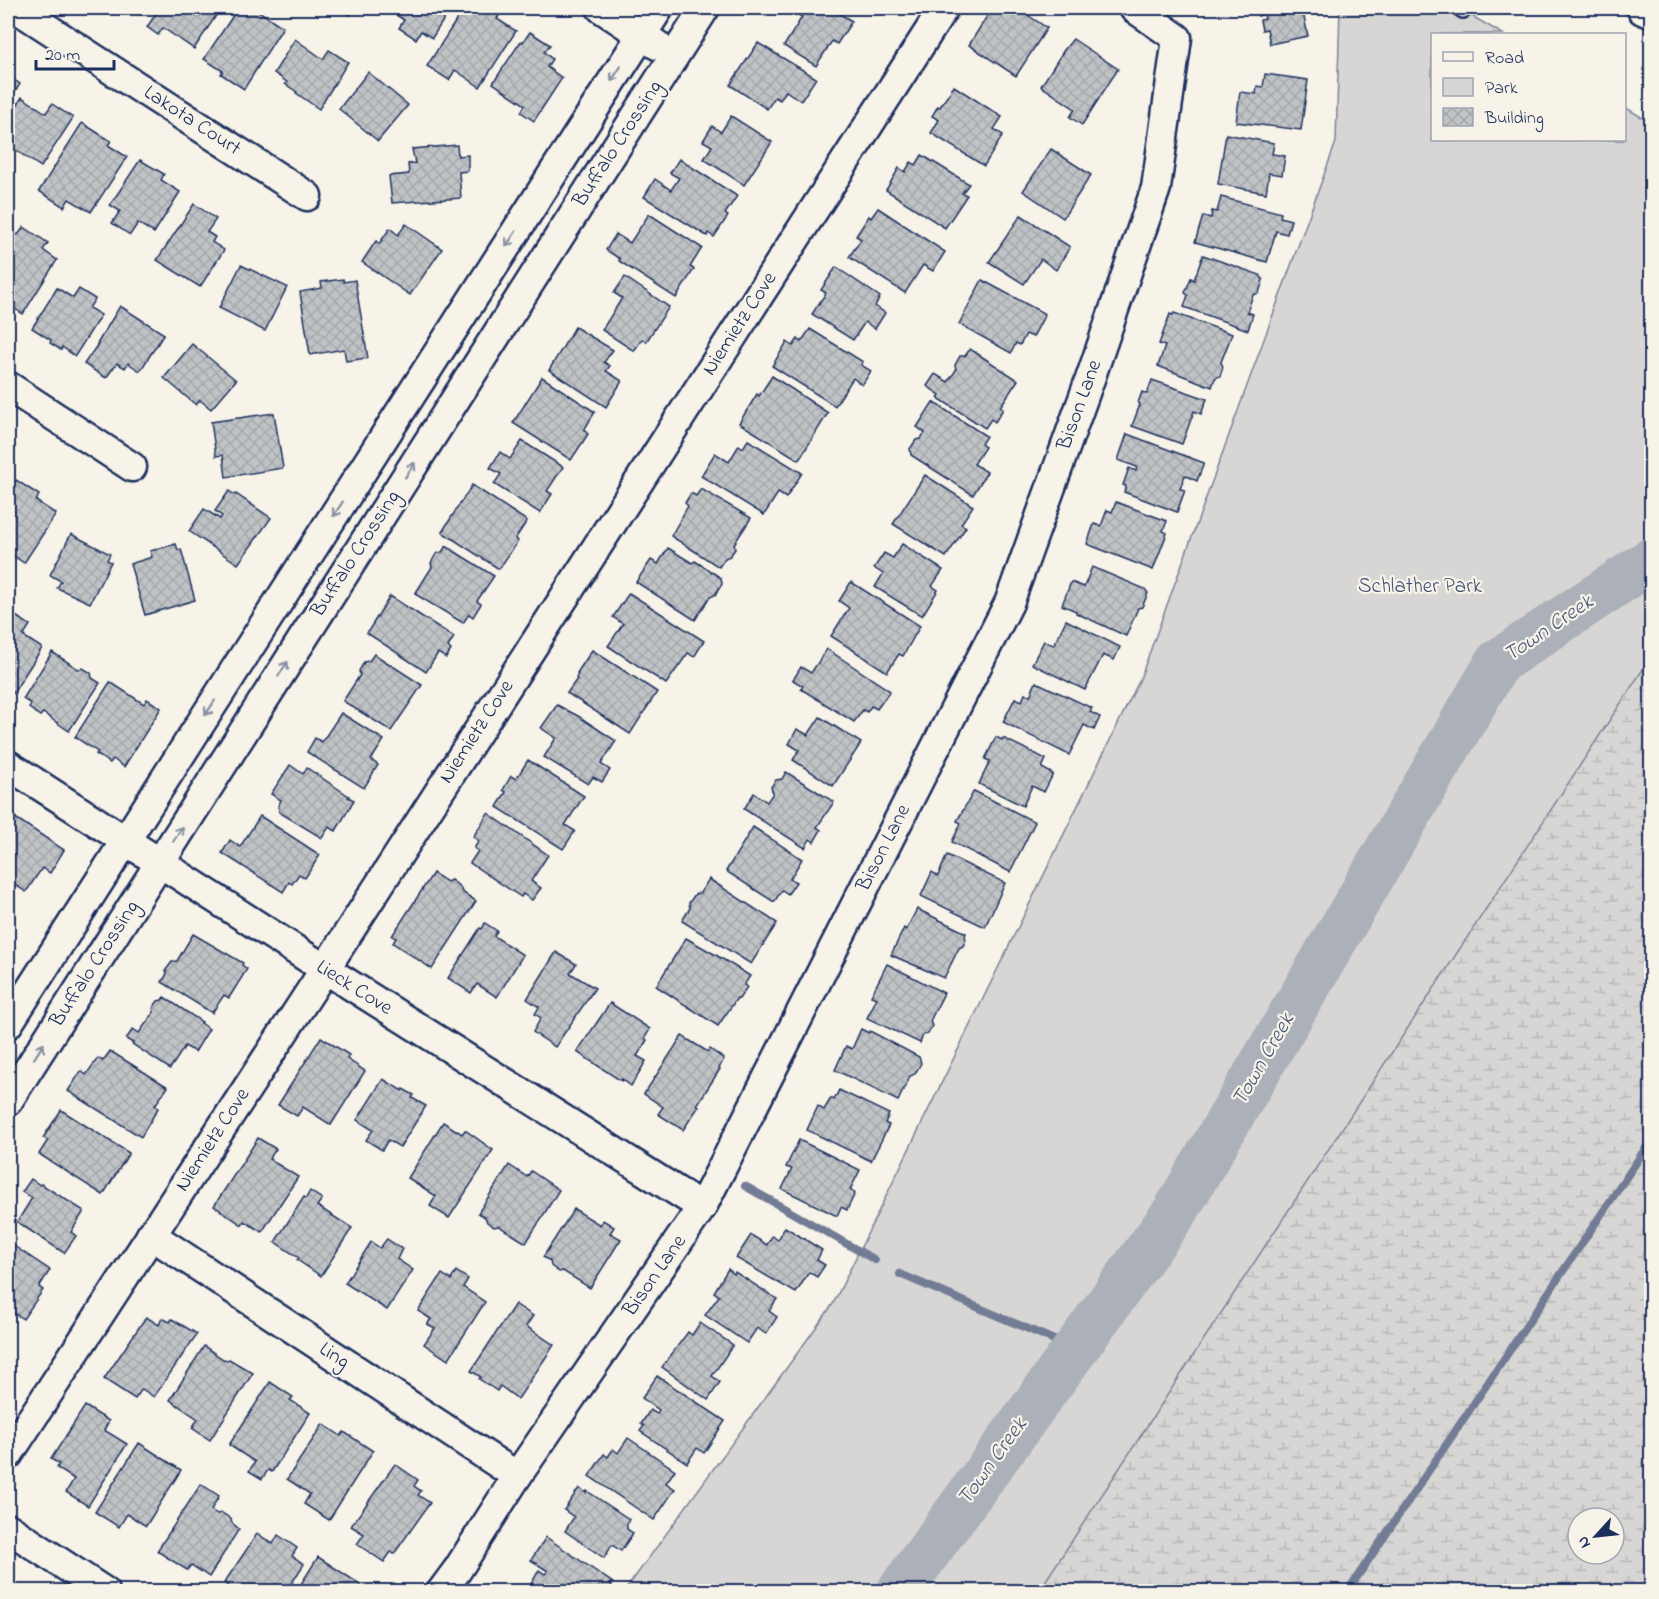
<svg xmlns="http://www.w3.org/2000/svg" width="1659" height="1599" font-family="'Indie Flower',sans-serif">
<defs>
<pattern id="wetland-marsh" width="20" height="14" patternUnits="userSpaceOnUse" patternTransform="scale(1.5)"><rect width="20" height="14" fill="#d7d6d4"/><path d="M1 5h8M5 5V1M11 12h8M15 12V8" fill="none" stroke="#b8b8b8"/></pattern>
<pattern id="building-cross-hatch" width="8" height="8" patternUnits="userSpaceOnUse" patternTransform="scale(1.5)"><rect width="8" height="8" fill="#c0c3c5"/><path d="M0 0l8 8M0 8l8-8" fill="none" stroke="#a4a8ac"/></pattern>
</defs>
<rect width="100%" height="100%" fill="#f7f3e8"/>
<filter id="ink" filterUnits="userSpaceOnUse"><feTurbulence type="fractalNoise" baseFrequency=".0167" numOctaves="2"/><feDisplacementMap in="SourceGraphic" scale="12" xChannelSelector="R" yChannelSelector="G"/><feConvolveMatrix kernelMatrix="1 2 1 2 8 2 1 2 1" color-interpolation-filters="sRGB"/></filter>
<g filter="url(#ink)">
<path fill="url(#wetland-marsh)" stroke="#798299" stroke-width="1.5" fill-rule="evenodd" d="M1651,454V1591L692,1592ZM1578,1518H1614V1554H1578Z"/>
<path fill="#d7d6d4" stroke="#798299" stroke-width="1.5" d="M1340,8H1458L1503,34H1432V140H1624L1625,107L1651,123V657L1039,1591L624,1592L833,1304L1140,679L1336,142Z"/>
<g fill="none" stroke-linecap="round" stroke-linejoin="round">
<g stroke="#727c95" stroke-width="8">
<path d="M745,1186L875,1260"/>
<path d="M900,1274L1075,1349"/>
<path d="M1347,1592L1652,1139"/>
</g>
<path stroke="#acb0b9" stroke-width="46" d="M899,1592L1175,1212L1498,662L1652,560"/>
</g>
<g fill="url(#building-cross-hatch)" stroke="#1b2f5e" stroke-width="1.5">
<path d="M129,8H146L141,15Z"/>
<path d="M160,8H221L194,49L163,28L158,35L147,27Z"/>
<path d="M238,8H254L283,27L244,89L221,74L223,71L204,59Z"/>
<path d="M338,8H354L350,15Z"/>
<path d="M388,8H451L432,38L421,31L416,39L399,28L404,20L387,9Z"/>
<path d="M464,8H489L500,14L497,19L516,31L480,87L455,70L449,80L427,66Z"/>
<path d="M799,8H830L852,21L837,44L832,41L816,66L784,46L802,17L795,13Z"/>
<path d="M992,8H1018L1021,9L1020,10L1047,28L1016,76L969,45Z"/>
<path d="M1256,8H1302L1308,36L1270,44L1267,29L1262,30L1260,20L1265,19L1264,14L1258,16Z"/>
<path d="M530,32L550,45L544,52L552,59L547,67L562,78L534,121L521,112L525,105L493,83L521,41L523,42Z"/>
<path d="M295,39L323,59L329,50L348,62L319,109L296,93L297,92L285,84L287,82L274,73Z"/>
<path d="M1073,39L1118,69L1082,125L1070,117L1075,109L1041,86L1064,50Z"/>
<path d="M758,43L816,78L801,101L786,91L780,100L775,97L767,109L730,85Z"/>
<path d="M368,72L408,105L378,141L339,109Z"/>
<path d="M1265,74L1308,80L1301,130L1236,122L1240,92L1256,94L1257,86L1263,87Z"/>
<path d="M8,76L20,84L8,103Z"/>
<path d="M954,86L1002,117L994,129L1003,135L984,166L931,133L939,120L932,116L938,106L940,107Z"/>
<path d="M22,97L46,113L52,104L73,118L41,167L8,145V121Z"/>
<path d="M731,116L772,142L744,185L704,159L712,146L703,141L712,126L721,132Z"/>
<path d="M82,123L111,141L108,145L127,157L91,212L69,199L64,207L39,191Z"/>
<path d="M1226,134L1274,143L1272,154L1285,156L1282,175L1269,173L1266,193L1218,184Z"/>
<path d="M457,145L458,156L468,155V171L459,172L461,198L392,203L389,176L409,174L408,164L415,163L412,149Z"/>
<path d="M1051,149L1091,175L1063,218L1023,191Z"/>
<path d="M922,155L969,184L962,193L967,195L945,228L886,190L899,168L905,172L911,162L916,165Z"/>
<path d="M679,159L737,196L725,214L728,216L714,237L708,233L707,236L644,197L655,179L671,190L679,178L670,173Z"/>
<path d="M140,160L164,174L161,180L180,192L154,233L138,223L130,235L112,223L120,211L110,205Z"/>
<path d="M1221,197L1281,213L1280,217L1291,220L1287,234L1276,231L1267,262L1195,242L1203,216L1211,218L1212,211L1217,212Z"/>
<path d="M194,204L216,219L207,232L215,237L212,242L224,250L200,287L157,260Z"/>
<path d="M878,208L945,252L933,271L923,265L905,293L849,257L861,239L856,236L869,216L871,218Z"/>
<path d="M649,214L702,248L690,267L694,269L676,298L619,261L620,259L606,250L616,234L630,243Z"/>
<path d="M1021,215L1070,247L1056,270L1041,259L1024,284L989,262Z"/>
<path d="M406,224L442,249L410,295L362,262L376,241L379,244L390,228L398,235Z"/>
<path d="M24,227L48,243L43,250L57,260L23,314L8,304V243L14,232L18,235Z"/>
<path d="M1203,255L1260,275L1263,280L1259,293L1253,295L1247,312L1253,314L1248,330L1184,307L1188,295L1185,293L1191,278L1194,280Z"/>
<path d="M241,265L287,287L265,331L219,308Z"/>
<path d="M836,267L880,297L875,306L885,313L875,329L865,322L853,340L812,314L826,293L821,290Z"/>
<path d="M625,277L669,307L646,342L642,339L634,351L602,330L622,298L614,293Z"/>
<path d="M343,279L344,282L355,280L368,358L346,361L344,349L310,355L300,292L322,288L321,282Z"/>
<path d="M982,280L1045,314L1033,337L1026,334L1020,345L1016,343L1011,353L959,324Z"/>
<path d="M57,288L73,298L79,289L95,299L89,308L101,315L75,356L62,347L61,350L50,343L51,340L32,328Z"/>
<path d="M120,306L164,334L140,371L128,363L125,368L117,363L106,378L84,364L98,344H97Z"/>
<path d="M1174,313L1232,334L1221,362L1223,367L1220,376L1215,378L1212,387L1158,366L1165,346L1159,344L1170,314L1173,315Z"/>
<path d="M575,327L613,350L604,362L610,366L606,371L622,381L606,407L549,370Z"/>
<path d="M810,329L863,362L861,365L871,371L862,385L853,378L835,406L772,366L787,342L793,346L798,339L801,342Z"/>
<path d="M192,344L236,380L211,409L200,400L196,405L164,378Z"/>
<path d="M970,349L1018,380L1000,407L1003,409L995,422L991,419L985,428L938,398L940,395L927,386L935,374L948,382L956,370L955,365L960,356H965Z"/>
<path d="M772,376L828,413L799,460L739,423L757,394L759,396Z"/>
<path d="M542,377L595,412L584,430L588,434L571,460L513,423Z"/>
<path d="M1152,380L1207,399L1201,414L1194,411L1182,444L1132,426L1140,404L1138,403L1142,392L1147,394Z"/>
<path d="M933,402L986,436L981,444L985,447L974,464L987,472L973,495L911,455L910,449L916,440L920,439L925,433L917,427Z"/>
<path d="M274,413L283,468L226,477L223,455L216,456L211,422Z"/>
<path d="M1127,434L1204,463L1197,481L1185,475L1180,489L1185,490L1177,512L1124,492L1126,486L1123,485L1129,468L1136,471L1137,467L1118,460Z"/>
<path d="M748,440L802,473L786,498L778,493L764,515L701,476L715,453L729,462L739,445L743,448Z"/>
<path d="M522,441L563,467L547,491L552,494L540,513L494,484L501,474L490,468L500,452L510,459Z"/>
<path d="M925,475L973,506L961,524L966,527L946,557L893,524Z"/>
<path d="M16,480L39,495L36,501L56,514L24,563L8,552V494Z"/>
<path d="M472,485L527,521L515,539L518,541L499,569L442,532Z"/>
<path d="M701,489L751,518L734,544L735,549L730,556L725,558L719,567L671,536L688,506L685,503L691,493L696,496Z"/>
<path d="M229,491L235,495L236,494L271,518L238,564L189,531L204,509L220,519L222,516L215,511Z"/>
<path d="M1116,502L1167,521L1163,531L1167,533L1153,570L1087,544L1094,524L1101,526L1107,510L1112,512Z"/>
<path d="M71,534L110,554L107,560L111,562L90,603L57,588L61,581L50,575Z"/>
<path d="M176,544L178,550L181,549L195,600L145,615L130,564L152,557L150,551Z"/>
<path d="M902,544L943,570L932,586L938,590L922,616L875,587L883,574L874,568L884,553L893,558Z"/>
<path d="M446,546L494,576L477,601L481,604L473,617L469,614L463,623L415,594L432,567L431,563L436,554L442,552Z"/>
<path d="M668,548L692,563L695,561L721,578L722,584L715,595L710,597L695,620L636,582L651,560L658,564Z"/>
<path d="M1092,567L1145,589L1148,593L1142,607L1138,608L1126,636L1076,613V611L1062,605L1071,582L1084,587Z"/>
<path d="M851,582L920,626L903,656L899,654L887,672L831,636L849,608L839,601Z"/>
<path d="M629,593L704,641L694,657L688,653L666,684L608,646L623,624L613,617Z"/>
<path d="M390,596L454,637L448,647L451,650L446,658L438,653L426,672L367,633Z"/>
<path d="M14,615L30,625L23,636L42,648L10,698L8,697V625Z"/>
<path d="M1066,620L1120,647L1114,660L1103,655L1085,690L1032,664L1044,641L1054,645Z"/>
<path d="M827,649L890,691L877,709L871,706L867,712L863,710L854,722L801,689L803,686L793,680L801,667L811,673Z"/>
<path d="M592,650L657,692L630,734L567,693L577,679L576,678L578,674L577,673Z"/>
<path d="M52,652L78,669L83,668L91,673L92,678L100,683L69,731L43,713L40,716L29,708L31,704L23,699Z"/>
<path d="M374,654L422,685L391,731L343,701L360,675L359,671L364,662L369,661Z"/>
<path d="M110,682L144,704L147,699L161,708L124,767L113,759L110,763L96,754L98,752L75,737Z"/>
<path d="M1036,682L1092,708L1090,712L1100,717L1094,730L1084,725L1069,755L1003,722L1015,698L1022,701L1025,694L1030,696Z"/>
<path d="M557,705L578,716L616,741L601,764L610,770L602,782L593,777L588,784L544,757L556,738L541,728Z"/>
<path d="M341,713L384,740L371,760L378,765L364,788L307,752L315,738L322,742Z"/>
<path d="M820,717L861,743L833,786L793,760L799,750L789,744L797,729L808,735Z"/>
<path d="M996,737L1002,740L1003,738L1046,759L1042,768L1053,774L1044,792L1032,786L1023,806L979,784L990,761L985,759Z"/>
<path d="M528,760L584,796L565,825L575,831L563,849L497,807L506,792L503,790L511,776L516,779Z"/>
<path d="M290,765L303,774L307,768L349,796L348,797L354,800L336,831L329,827L322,838L279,812L278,806L281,800L271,794Z"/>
<path d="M786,772L834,802L817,827L821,830L814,842L810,839L805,848L744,809L754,793L767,802L773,793L771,787L776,780L782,779Z"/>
<path d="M974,791L1035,822L1010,872L952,842L961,823L957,821Z"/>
<path d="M8,813L64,850L50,873L42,868L26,892L8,880Z"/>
<path d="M488,813L548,855L531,881L541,888L532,900L523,894L521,897L470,863L478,851L474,848L479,841L473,837Z"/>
<path d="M260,816L320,855L305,878L299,874L292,884L289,882L283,892L222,853L230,840L240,847Z"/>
<path d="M753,827L802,859L790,879L796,882L788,894L782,890L774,902L726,871Z"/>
<path d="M947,855L1005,883L985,927L921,896L932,872L938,876Z"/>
<path d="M433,873L447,882L451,880L460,887L462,892L476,901L432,969L393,943L396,938L392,936Z"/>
<path d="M709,879L777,923L751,964L682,921L690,908L689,903L695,894L700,893Z"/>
<path d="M917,909L966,933L965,936L966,939L963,946L959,948L944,978L891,955L904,928L906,930Z"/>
<path d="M485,923L497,931L494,936L523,955L497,997L477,984L471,993L448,978L480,928L482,929Z"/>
<path d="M193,934L243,963L242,965L247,969L229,998L224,995L212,1013L162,982L167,974L166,970L172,962L177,961Z"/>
<path d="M686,938L716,955L750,976L744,985L747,987L739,999L737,998L718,1026L656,986Z"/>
<path d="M556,952L576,964L570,973L595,988L555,1047L533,1032L541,1018L535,1014L539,1007L527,999Z"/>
<path d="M887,964L944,993L930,1021L932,1026L928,1034L923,1035L920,1043L867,1018L877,998L871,996Z"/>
<path d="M164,997L202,1022L201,1023L209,1029L195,1052L185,1046L170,1069L132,1044L133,1043L126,1039L133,1029L139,1033L154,1012L153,1008L158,1001L162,1000Z"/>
<path d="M610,1003L650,1029L645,1038L647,1040L637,1056L646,1061L631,1086L622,1079L621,1081L577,1052Z"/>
<path d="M861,1029L869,1033L870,1031L919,1057L921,1063L915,1074L910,1076L898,1101L835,1070L846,1046L852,1049Z"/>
<path d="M682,1036L708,1052L710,1049L724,1059L719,1068L720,1069L697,1105L699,1106L683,1130L658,1114L663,1107L644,1094Z"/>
<path d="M321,1037L349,1055L347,1059L365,1071L331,1125L303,1107L297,1116L278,1105Z"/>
<path d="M110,1051L168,1087L155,1105L158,1108L141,1137L68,1091L81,1071L86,1075L98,1058L103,1061Z"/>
<path d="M383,1079L402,1091L403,1089L414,1095L412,1098L426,1106L400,1147L388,1140L382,1150L366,1140L373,1130L357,1120Z"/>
<path d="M839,1090L889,1114L885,1123L889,1125L871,1161L807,1130L818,1106L824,1110L831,1098L834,1100Z"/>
<path d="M61,1110L129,1153L103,1195L39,1154L48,1140L43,1138Z"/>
<path d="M443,1122L462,1134L465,1130L493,1150L449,1218L430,1206L436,1196L408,1178Z"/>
<path d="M258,1138L276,1149L269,1159L298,1177L262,1232L244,1221L242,1225L214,1206Z"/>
<path d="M799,1140L860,1170L850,1190L855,1193L847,1210L841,1207L837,1216L782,1189L792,1169L786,1167Z"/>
<path d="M509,1165L527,1177L531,1171L559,1190L526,1243L499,1226L494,1227L487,1222L485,1217L478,1213Z"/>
<path d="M31,1179L40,1185L41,1184L84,1211L71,1232L76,1236L64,1253L17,1222L32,1198L22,1192Z"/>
<path d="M310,1191L322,1199L317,1206L352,1228L321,1276L297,1260L299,1258L275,1242L304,1197L306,1198Z"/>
<path d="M574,1209L600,1225L603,1220L614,1227L610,1233L621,1239L590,1288L563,1271L559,1272L551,1266L550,1261L543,1257Z"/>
<path d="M785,1227L822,1250L817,1260L825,1265L817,1277L809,1272L796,1293L736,1258L751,1235L767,1245L772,1236L778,1240Z"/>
<path d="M387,1239L402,1249L397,1259L413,1270L387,1310L345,1283L371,1242L380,1248Z"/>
<path d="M8,1242L50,1270L39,1287L43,1290L23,1319L8,1309Z"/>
<path d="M728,1269L734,1274L735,1272L777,1299L769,1311L777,1317L766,1334L757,1328L747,1343L705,1315L719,1296L714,1292Z"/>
<path d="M456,1271L468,1279L463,1287L485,1302L448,1360L424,1344L435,1328L427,1324L431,1319L418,1311L442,1274L451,1280Z"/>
<path d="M515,1304L533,1316L526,1326L554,1345L518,1399L500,1386L497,1391L479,1379L481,1377L471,1371Z"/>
<path d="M146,1317L159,1325L162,1318L170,1322L172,1319L197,1334L154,1397L142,1389L135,1399L104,1379Z"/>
<path d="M700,1323L733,1345L712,1376L720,1382L708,1400L662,1367L688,1332L692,1335Z"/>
<path d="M204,1346L223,1359L228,1360L229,1359L253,1373L210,1440L192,1428L198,1419L170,1400Z"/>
<path d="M657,1376L725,1421L704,1453L697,1448L687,1463L640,1431L644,1426L641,1424L650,1410L657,1414L659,1410L642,1398Z"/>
<path d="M270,1382L293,1397L290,1400L310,1413L272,1472L268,1470L262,1479L249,1471L255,1462L229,1445Z"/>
<path d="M85,1406L109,1421L104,1430L127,1444L88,1506L66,1492L74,1479L57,1468L59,1464L51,1459Z"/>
<path d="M323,1424L341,1436L344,1432L373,1451L329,1520L304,1504L310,1494L287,1479Z"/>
<path d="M628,1438L675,1470L666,1483L675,1489L654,1520L589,1476L604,1454L608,1457L613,1449L618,1453Z"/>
<path d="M139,1443L181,1470L146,1526L127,1514L119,1527L95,1512Z"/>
<path d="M395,1464L418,1480L414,1486L421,1491L418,1495L430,1503L394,1554L391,1552L384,1562L357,1544L364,1534L351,1526Z"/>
<path d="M201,1484L219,1496L211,1510L217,1514L222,1513L231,1519L232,1523L239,1529L209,1577L191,1565L187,1570L157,1551Z"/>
<path d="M579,1488L586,1493L587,1491L629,1519L627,1524V1529L633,1533L621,1551L612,1545L604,1558L565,1531L574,1517L564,1510Z"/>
<path d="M257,1534L273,1544L278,1535L297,1548L292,1556L304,1564L286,1592L249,1590L236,1592L224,1583Z"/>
<path d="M546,1537L613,1583L608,1592H529L532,1587L530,1586L539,1570L545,1574L548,1571L531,1560Z"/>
<path d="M318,1557L361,1585L356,1592H296Z"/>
</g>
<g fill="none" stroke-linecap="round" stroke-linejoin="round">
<defs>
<path id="service" d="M1463,10L1464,8"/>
<g id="minor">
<path d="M16,8L307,196"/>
<path d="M601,8L657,45"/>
<path d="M8,386L132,467"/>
<path d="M8,765L325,969L702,1207"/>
<path d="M8,1024L659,8"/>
<path d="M8,1101L705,8"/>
<path d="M151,1235L517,1476"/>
<path d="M8,1455L325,969L944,8"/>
<path d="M8,1528L105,1592"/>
<path d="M441,1592L458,1569L517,1476L702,1207L1009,603L1089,382L1156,188L1177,38L1134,8"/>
</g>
<path id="secondary" d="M1644,8L1652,11"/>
</defs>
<use href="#service" stroke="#1b2f5e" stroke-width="20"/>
<use href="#minor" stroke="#1b2f5e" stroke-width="33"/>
<use href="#secondary" stroke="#1b2f5e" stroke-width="38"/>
<use href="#service" stroke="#f7f3e8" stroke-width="15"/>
<use href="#minor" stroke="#f7f3e8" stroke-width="28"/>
<use href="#secondary" stroke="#f7f3e8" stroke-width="33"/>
</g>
<defs><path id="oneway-shaft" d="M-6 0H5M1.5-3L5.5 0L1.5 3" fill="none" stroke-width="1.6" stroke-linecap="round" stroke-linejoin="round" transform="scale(1.5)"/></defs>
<g stroke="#8991a3">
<use href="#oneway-shaft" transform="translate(616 74) rotate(123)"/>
<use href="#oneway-shaft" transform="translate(511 239) rotate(123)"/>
<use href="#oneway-shaft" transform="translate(410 470) rotate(-57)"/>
<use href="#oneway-shaft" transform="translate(338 509) rotate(123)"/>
<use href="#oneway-shaft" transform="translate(283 669) rotate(-57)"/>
<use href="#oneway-shaft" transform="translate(210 708) rotate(123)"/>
<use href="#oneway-shaft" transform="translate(178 834) rotate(-57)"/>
<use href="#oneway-shaft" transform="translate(39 1051) rotate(-57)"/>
</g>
</g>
<g text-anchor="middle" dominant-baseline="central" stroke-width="4.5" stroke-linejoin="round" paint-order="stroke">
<g font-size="21" fill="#1b2f5e" stroke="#f7f3e8">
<text transform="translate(192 121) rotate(33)">Lakota Court</text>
<text transform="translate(618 144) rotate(-57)">Buffalo Crossing</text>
<text transform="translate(740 324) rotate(-57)">Niemietz Cove</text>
<text transform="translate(1080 405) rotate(-70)">Bison Lane</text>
<text transform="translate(356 554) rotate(-57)">Buffalo Crossing</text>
<text transform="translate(477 732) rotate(-57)">Niemietz Cove</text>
<text transform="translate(884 848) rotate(-63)">Bison Lane</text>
<text transform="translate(95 964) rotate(-57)">Buffalo Crossing</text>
<text transform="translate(354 988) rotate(32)">Lieck Cove</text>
<text transform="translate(213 1140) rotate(-57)">Niemietz Cove</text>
<text transform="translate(655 1276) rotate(-55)">Bison Lane</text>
<text transform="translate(334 1356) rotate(33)">Ling</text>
</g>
<g font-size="21" fill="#415076" stroke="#f7f3e8">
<text x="1420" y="587">Schlather Park</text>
</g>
<g font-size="22" font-style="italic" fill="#465679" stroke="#f7f3e8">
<text transform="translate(1549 629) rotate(-34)">Town Creek</text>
<text transform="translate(1264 1060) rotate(-60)">Town Creek</text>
<text transform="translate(993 1462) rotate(-54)">Town Creek</text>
</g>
</g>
<rect width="1659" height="1599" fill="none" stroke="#f7f3e8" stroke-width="30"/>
<rect x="15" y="15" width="1629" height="1569" fill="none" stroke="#1b2f5e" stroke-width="2" filter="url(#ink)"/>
<rect x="1431" y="33" width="195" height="108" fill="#f7f3e8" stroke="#9fa5b1" stroke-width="1.5"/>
<rect x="1443" y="52" width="30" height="9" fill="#f7f3e8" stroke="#9fa5b1" stroke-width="1.5"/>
<text x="1485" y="63" font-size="18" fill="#1b2f5e">Road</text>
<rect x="1443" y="78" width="30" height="18" fill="#d7d6d4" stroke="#9fa5b1" stroke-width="1.5"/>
<text x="1485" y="93" font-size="18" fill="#1b2f5e">Park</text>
<rect x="1443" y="108" width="30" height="18" fill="url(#building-cross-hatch)" stroke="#9fa5b1" stroke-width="1.5"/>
<text x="1485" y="123" font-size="18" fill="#1b2f5e">Building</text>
<g transform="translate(1596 1536) rotate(243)"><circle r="28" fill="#f7f3e8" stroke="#9fa5b1" stroke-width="1.5"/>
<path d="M0-4.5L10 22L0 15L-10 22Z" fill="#1b2f5e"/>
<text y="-9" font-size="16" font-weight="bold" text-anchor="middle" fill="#1b2f5e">N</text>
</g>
<path d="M36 60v9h78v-9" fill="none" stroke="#1b2f5e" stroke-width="3"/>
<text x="45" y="60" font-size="18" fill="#1b2f5e" stroke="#f7f3e8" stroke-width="4.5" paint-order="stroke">20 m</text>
</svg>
